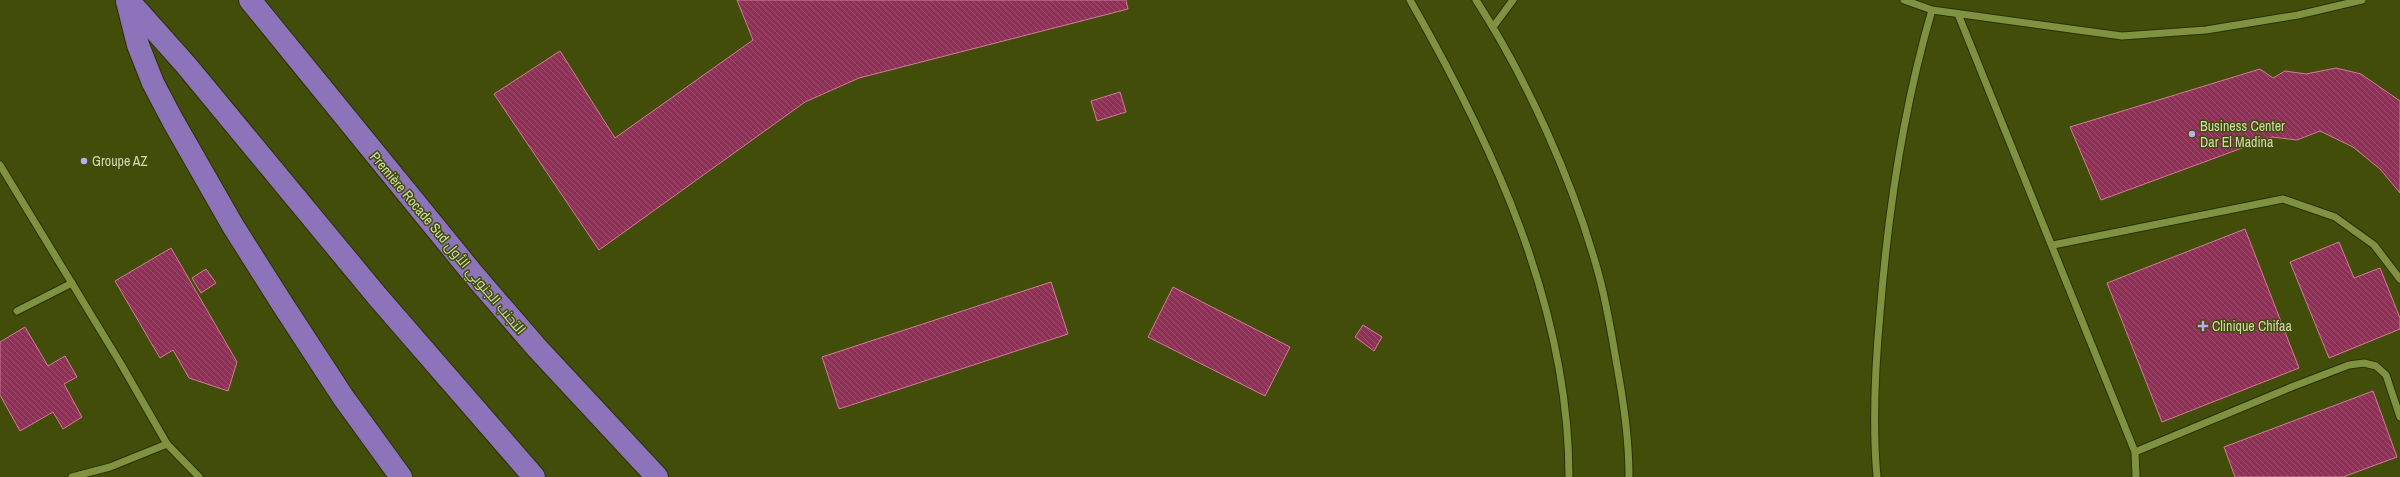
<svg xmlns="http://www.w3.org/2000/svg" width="2400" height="477" font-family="'Archivo Narrow',Cairo,sans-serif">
<defs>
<pattern id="building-back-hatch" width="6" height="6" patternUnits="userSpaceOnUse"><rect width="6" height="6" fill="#8e3156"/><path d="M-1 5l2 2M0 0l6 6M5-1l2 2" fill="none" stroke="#9d4e6c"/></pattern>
</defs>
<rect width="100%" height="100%" fill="#424d09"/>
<g fill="url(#building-back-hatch)" stroke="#d07c98">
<path d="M737,0H1126L1128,9L859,78L805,102L599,250L494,94L560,51L615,138L753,40Z"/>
<path d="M2336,68L2361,74L2400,101V193L2380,169L2353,147L2320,131L2297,140L2272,137L2101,200L2070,127L2260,69L2273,78L2285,71L2306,74Z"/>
<path d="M1120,92L1126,112L1097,121L1091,101Z"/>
<path d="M2245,229L2299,368L2162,422L2107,283Z"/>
<path d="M2339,242L2354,278L2380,268L2400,318V329L2329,358L2290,262Z"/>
<path d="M171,248L237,362L228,391L189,378L173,350L160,358L115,281Z"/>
<path d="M206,269L216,283L201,293L192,278Z"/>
<path d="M1051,282L1068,334L839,409L822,357Z"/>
<path d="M1173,287L1290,347L1265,396L1148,337Z"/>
<path d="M1363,325L1382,337L1374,351L1355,337Z"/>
<path d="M25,327L48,366L65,356L77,377L64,384L82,417L63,429L53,412L20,431L0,395V342Z"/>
<path d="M2373,391L2397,457L2343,477H2235L2224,447Z"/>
</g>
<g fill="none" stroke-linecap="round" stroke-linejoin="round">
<defs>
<g id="minor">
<path d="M1410,0C1493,145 1569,307 1569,477"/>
<path d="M1476,0C1527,79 1573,181 1598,272C1606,300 1611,331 1616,360C1623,399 1629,437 1629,477"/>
<path d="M1904,0L1932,10L2122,36L2206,30L2298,15L2362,0"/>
<path d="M1958,14L2135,452L2136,477"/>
<path d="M1493,27L1513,0"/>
<path d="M0,165L121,364L167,444L199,477"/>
<path d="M2053,245L2283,199L2335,217L2374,245L2400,279"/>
<path d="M17,311L72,283"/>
<path d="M2135,452L2294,386L2349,365L2364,363L2376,366L2386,375L2400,417"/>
<path d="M72,477L110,467L167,444"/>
<path d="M1877,477C1872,422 1875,368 1880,314C1888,210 1903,109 1932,10"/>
</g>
<g id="highway">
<path d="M128,0L186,65L377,296L534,477"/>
<path d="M250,0L474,275L537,348L657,477"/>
<path d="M127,1L138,45L153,83L173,121L233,226L283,305L343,397L401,477"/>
</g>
</defs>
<use href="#minor" stroke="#2a3104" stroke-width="9"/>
<use href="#highway" stroke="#2a3104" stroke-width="24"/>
<use href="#minor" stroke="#80913f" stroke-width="7"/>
<use href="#highway" stroke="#8c73ba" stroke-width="22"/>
</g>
<g fill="#c1a8f3" stroke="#424d09" stroke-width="1.5">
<circle cx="2192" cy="134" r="4"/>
<circle cx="84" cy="161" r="4"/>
<path d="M2201 320h4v4h4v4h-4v4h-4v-4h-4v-4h4z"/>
</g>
<g text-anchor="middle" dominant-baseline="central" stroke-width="3" stroke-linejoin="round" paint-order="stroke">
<g font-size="14" fill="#cfd9b1" stroke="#424d09" text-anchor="start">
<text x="2200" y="126">Business Center<tspan x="2200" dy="16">Dar El Madina</tspan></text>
<text x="92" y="161">Groupe AZ</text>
<text x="2212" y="326">Clinique Chifaa</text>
</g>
<g font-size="14" fill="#cfd9b1" stroke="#424d09">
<text transform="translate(448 243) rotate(50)">Première Rocade Sud التجنب الجنوبي الأول</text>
</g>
</g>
</svg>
